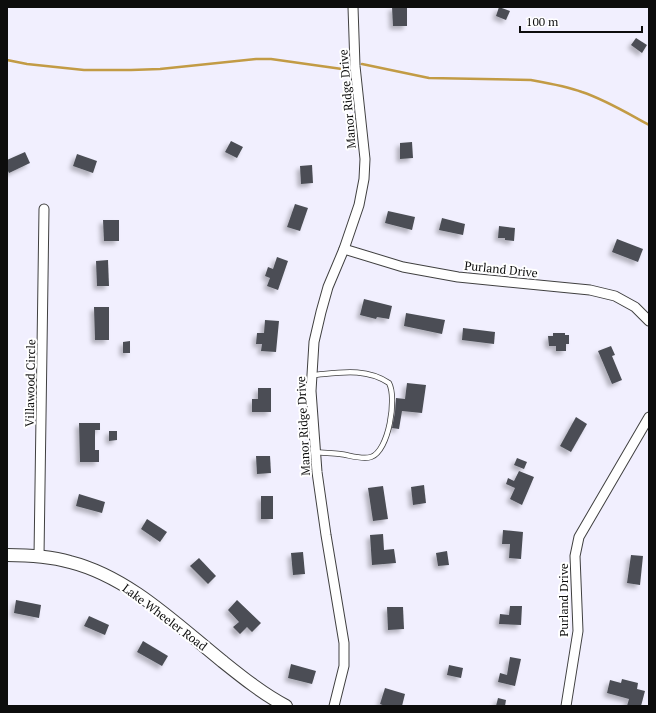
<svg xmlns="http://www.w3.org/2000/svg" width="656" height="713" font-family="'PT Serif',serif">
<defs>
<filter id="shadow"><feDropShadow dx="-3.5" dy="3.5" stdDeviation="2" flood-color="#0004"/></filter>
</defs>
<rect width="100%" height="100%" fill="#f1effe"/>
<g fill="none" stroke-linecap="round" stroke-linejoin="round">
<g stroke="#c29b45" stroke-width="2.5">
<path d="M7,60L27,64L84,70H131L160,69L256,59H271L342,69L349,67"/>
<path d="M362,64L429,78L531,80C548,83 566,86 582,92C606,100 627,113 649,125"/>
</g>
</g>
<g fill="#4b4e55" filter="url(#shadow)">
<path d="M392,7H407V26H393Z"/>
<path d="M499,7L510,11L506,20L496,16Z"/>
<path d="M636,38L647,45L642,53L631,45Z"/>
<path d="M231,141L243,147L237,158L225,152Z"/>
<path d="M412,142L413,158L400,159V143Z"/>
<path d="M25,152L30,163L9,173L7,169V160Z"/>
<path d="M77,154L97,161L93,173L73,166Z"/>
<path d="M312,165L313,183L301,184L300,166Z"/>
<path d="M295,204L308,208L300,231L287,227Z"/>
<path d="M388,211L415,217L412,230L385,223Z"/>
<path d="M442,218L465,224L463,235L439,230Z"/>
<path d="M103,220H119V241H104Z"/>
<path d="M499,226L515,228L514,241L505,240V238H498Z"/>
<path d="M617,239L643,249L638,262L612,252Z"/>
<path d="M277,257L288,261L278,290L267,286L270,278L265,276L268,267L273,269Z"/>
<path d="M108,260L109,286H97L96,261Z"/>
<path d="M364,299L392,306L389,319L377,317L376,319L360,315Z"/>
<path d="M94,307H109V340H95Z"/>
<path d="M406,313L445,320L442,334L404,326Z"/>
<path d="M265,320L279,321L276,352L261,351L262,344H256L257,333H264Z"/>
<path d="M463,328L495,332L494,344L462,340Z"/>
<path d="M553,333H565V335H569V344H566V351H556V346H549L548,336H553Z"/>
<path d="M130,341V353H123V342Z"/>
<path d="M611,346L615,355L612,356L622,380L612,384L598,351Z"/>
<path d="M407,383L426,385L422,413L402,411L399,429L392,428L395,412L396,398L405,399Z"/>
<path d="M258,388H271V412H252V399H258Z"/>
<path d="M576,417L587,424L571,452L560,446Z"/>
<path d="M79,423H100V430H95V450H99V462H80Z"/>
<path d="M109,431H117V440L109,441Z"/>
<path d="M256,456H270L271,473L257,474Z"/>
<path d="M517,458L527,462L524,469L514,465Z"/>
<path d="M519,471L534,477L522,505L510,499L515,488L506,484L508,478L514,481Z"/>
<path d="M424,485L426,503L413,505L411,487Z"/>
<path d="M383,486L388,519L373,521L368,488Z"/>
<path d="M79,494L105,502L102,513L76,506Z"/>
<rect x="261" y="496" width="12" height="23"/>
<path d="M147,519L167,532L160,542L141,529Z"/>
<path d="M503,530L523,532L521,559L509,558L510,544H502Z"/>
<path d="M383,534L384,550L394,549L396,563L372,565L370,535Z"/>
<path d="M447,551L449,565L438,566L436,553Z"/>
<path d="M303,552L305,574L293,575L291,553Z"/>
<path d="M631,555L643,556L640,585L627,583Z"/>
<path d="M199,558L216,576L208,584L190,566Z"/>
<path d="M16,600L41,605L39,618L14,613Z"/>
<path d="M237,600L261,623L252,632L247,627L240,634L233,627L239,622L228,610Z"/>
<path d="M510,606H522L521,625L499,624L500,614L509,615Z"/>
<path d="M387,607H403L404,629L388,630Z"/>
<path d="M89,616L109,625L105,635L84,626Z"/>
<path d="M143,641L168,656L162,666L137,652Z"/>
<path d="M510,657L521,659L515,686L498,682L500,673L507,675Z"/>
<path d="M291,664L316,671L312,684L288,678Z"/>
<path d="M449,665L463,668L461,678L447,675Z"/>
<path d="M622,679L638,683L637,689L645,691L641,706H627L629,699L607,693L610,680L621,683Z"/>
<path d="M385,688L405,694L402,706H385L380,704Z"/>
<path d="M498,698L506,700L505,706H496Z"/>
</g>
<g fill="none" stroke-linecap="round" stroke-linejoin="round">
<defs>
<path id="service" d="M312,375C338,373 365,367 389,383C397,398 389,451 371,457C362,460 349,455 340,454C332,453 323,453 315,452"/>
<g id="minor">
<path d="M344,249L403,267L458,277L590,290L615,296L635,307L649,321"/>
<path d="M39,556L44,209"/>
<path d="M334,706L344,666V643L326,535L317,472L311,391L314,342L321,312L328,287L344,249L359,205L364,179L365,159L355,66L353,7"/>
<path d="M566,706L578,631L575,556L579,537L649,417"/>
</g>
<path id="tertiary" d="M7,555C28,555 49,556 70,562C129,577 176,624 222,661C242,677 263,694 286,706"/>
</defs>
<use href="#service" stroke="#404040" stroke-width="6"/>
<use href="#minor" stroke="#404040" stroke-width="11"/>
<use href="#tertiary" stroke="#404040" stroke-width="14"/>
<use href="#service" stroke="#fff" stroke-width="4.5"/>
<use href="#minor" stroke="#fff" stroke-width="9"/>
<use href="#tertiary" stroke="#fff" stroke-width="12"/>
</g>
<g text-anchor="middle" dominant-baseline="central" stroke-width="4" stroke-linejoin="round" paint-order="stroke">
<g font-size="12" fill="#0d0d0d" stroke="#fff">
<text transform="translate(347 99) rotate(-95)">Manor Ridge Drive</text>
<text transform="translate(501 269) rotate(6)">Purland Drive</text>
<text transform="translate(30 383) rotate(-89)">Villawood Circle</text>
<text transform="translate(303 426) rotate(-93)">Manor Ridge Drive</text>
<text transform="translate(563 600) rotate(-90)">Purland Drive</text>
<text transform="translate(165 617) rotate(37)">Lake Wheeler Road</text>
</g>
</g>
<rect width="656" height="713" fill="none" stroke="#0d0d0d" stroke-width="16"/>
<path d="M520 26v6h122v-6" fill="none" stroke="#0d0d0d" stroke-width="2"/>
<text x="526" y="26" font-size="12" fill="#0d0d0d" stroke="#ffffff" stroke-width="3" paint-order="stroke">100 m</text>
</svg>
